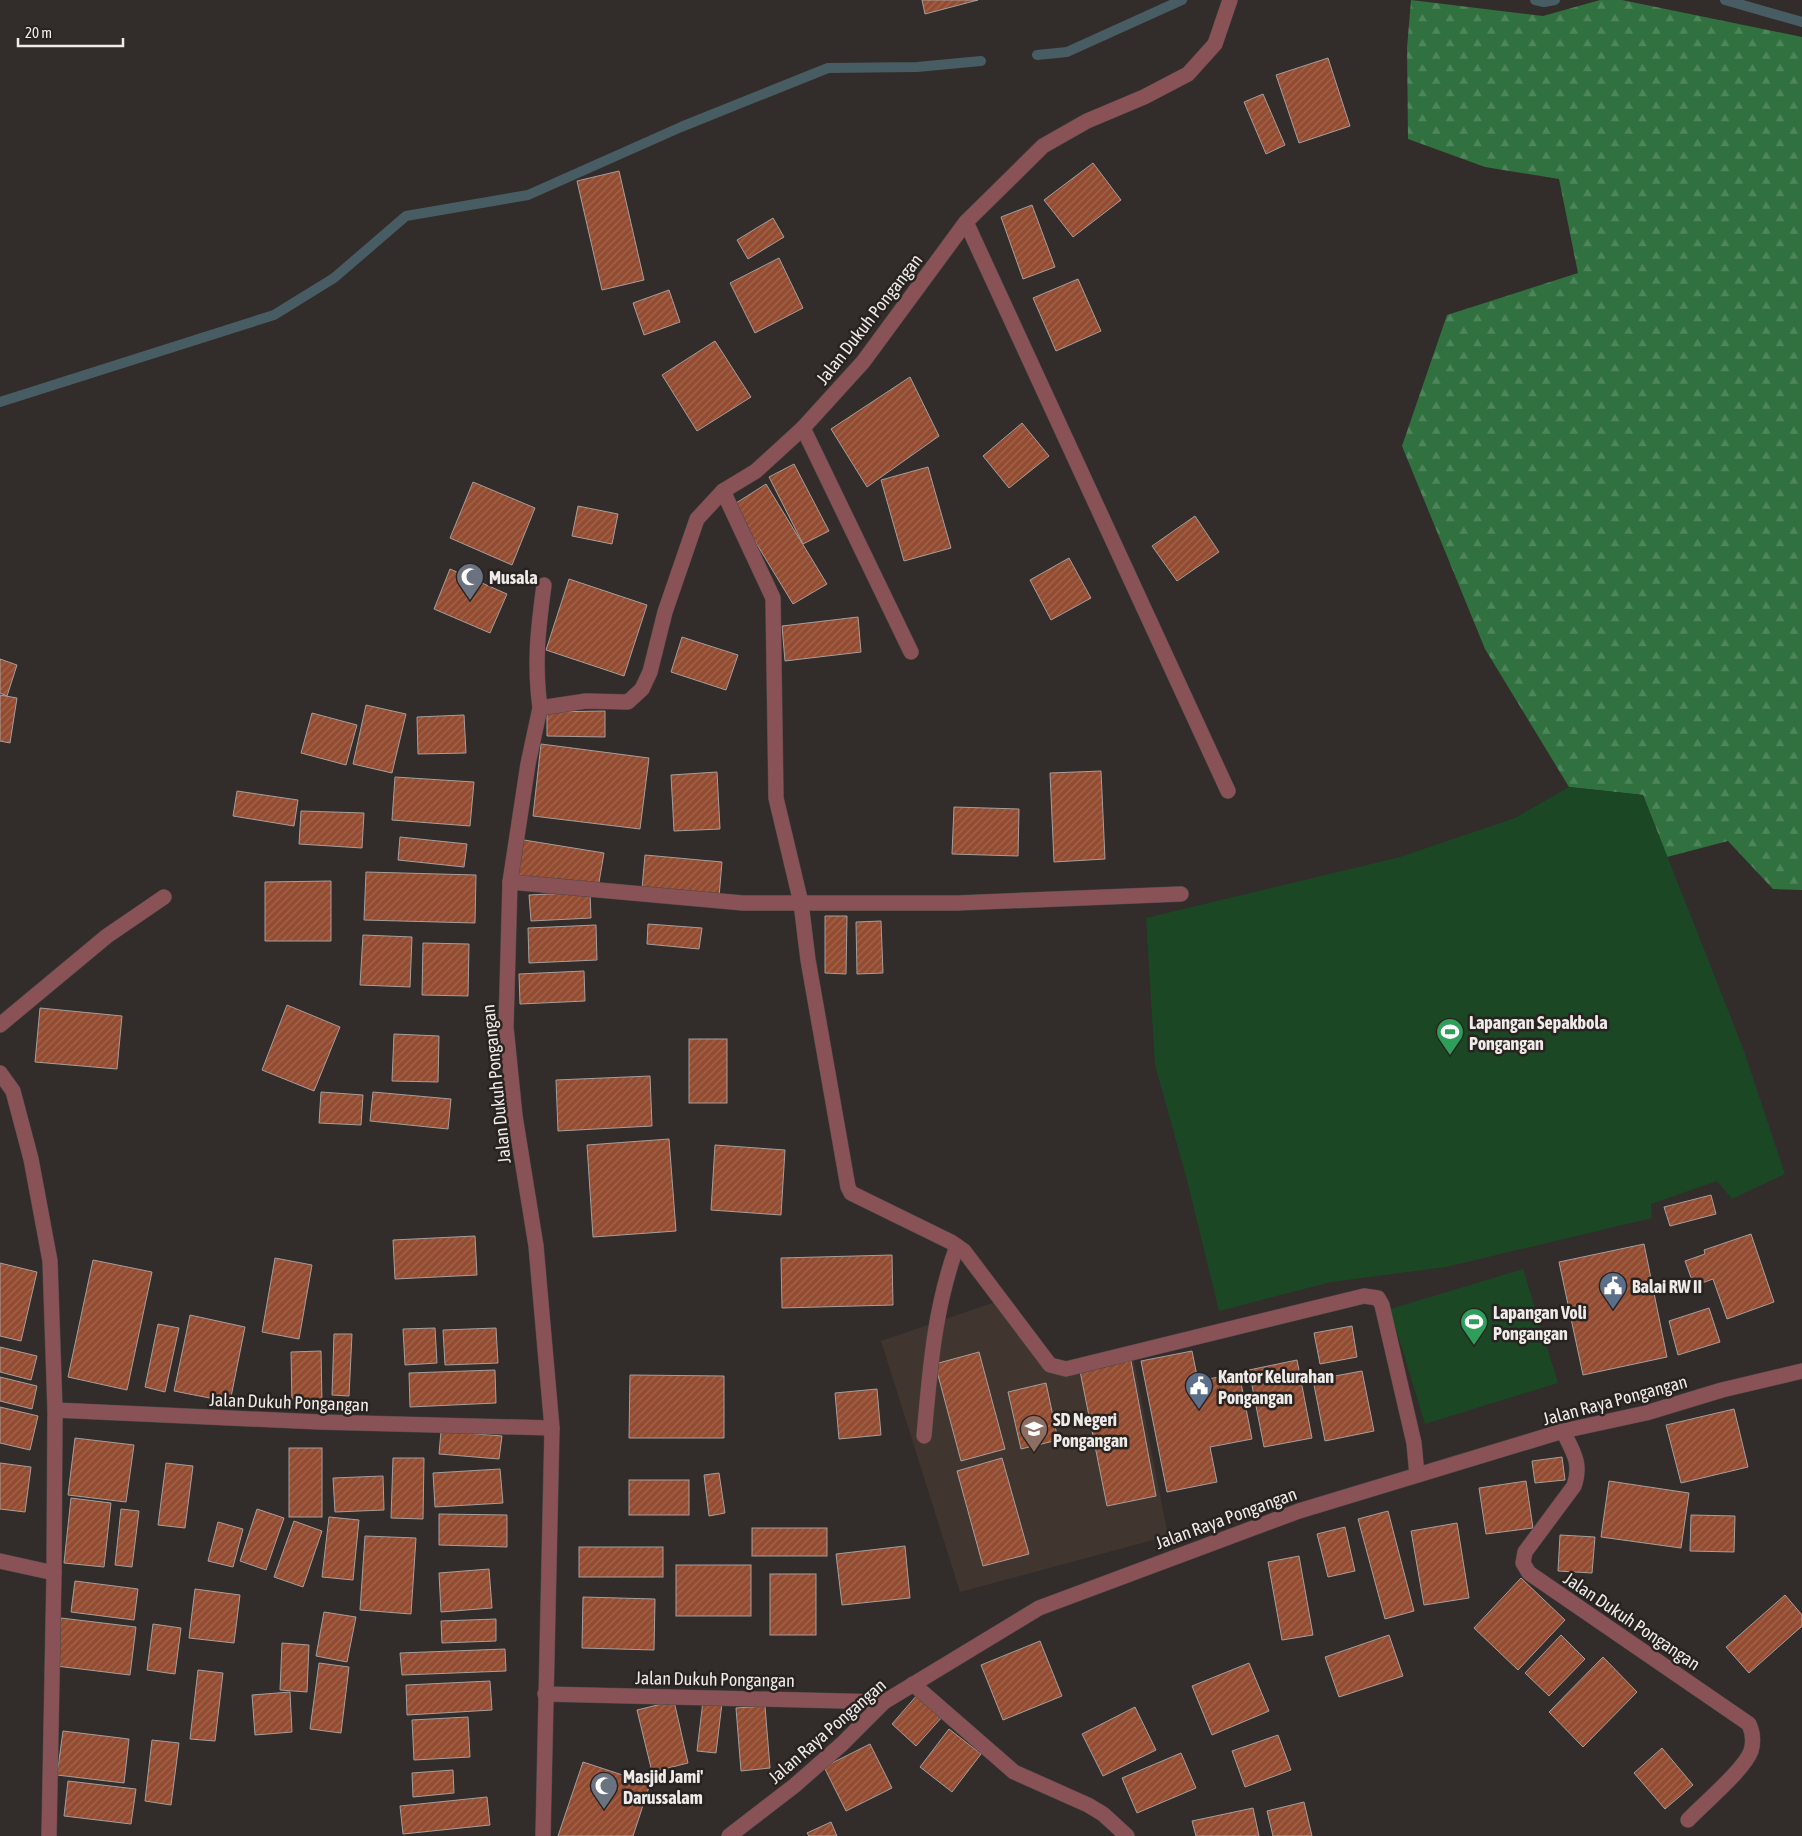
<svg xmlns="http://www.w3.org/2000/svg" width="1802" height="1836" font-family="'Asap Condensed',sans-serif">
<defs>
<pattern id="forest-firs" width="22" height="20" patternUnits="userSpaceOnUse" patternTransform="scale(1.25)"><rect width="22" height="20" fill="#30713f"/><path d="M5 1l3.5 6h-7zM16 11l3.5 6h-7z" fill="#4e855b"/></pattern>
<pattern id="building-hatch" width="6" height="6" patternUnits="userSpaceOnUse" patternTransform="scale(1.25)"><rect width="6" height="6" fill="#934c31"/><path d="M-1 1l2-2M0 6l6-6M5 7l2-2" fill="none" stroke="#a2664f"/></pattern>
</defs>
<rect width="100%" height="100%" fill="#322c2a"/>
<path fill="#41352f" d="M1001,1300L1047,1369L1131,1346L1168,1536L960,1592L881,1341Z"/>
<path fill="url(#forest-firs)" d="M1411,0L1543,16L1600,0H1622L1802,37V890L1773,889L1728,841L1667,857L1643,795L1569,787L1485,649L1402,446L1447,315L1578,273L1559,179L1485,167L1408,139L1407,48Z"/>
<g fill="#1c4725">
<path d="M1569,787L1643,795L1743,1048L1785,1174L1732,1199L1717,1181L1651,1204L1652,1218L1446,1267L1331,1282L1219,1311L1187,1180L1155,1065L1146,918L1400,857L1515,818Z"/>
<path d="M1523,1269L1558,1383L1425,1424L1390,1309Z"/>
</g>
<g fill="none" stroke-linecap="round" stroke-linejoin="round">
<g stroke="#485c63" stroke-width="10">
<path d="M1535,0L1544,2L1555,0"/>
<path d="M1725,0L1802,22"/>
<path d="M1037,55L1067,52L1182,0"/>
<path d="M0,402L274,315L334,278L406,216L528,195L681,127L828,68L917,67L981,61"/>
</g>
</g>
<g fill="url(#building-hatch)" stroke="#a69e9c">
<path d="M922,0H978L925,14Z"/>
<path d="M1328,58L1350,126L1299,143L1276,75Z"/>
<path d="M1263,94L1285,145L1266,154L1244,102Z"/>
<path d="M1093,163L1121,200L1073,237L1044,200Z"/>
<path d="M619,171L644,280L602,290L577,181Z"/>
<path d="M1032,205L1055,267L1023,279L1001,217Z"/>
<path d="M773,218L784,237L748,259L737,240Z"/>
<path d="M779,258L803,308L755,333L730,283Z"/>
<path d="M1078,279L1101,331L1056,351L1033,298Z"/>
<path d="M669,290L680,322L644,335L633,303Z"/>
<path d="M715,341L751,397L697,431L662,375Z"/>
<path d="M910,377L939,436L867,487L831,429Z"/>
<path d="M1022,423L1049,456L1009,488L983,456Z"/>
<path d="M794,464L829,531L803,544L769,477Z"/>
<path d="M928,467L951,548L904,561L881,480Z"/>
<path d="M473,482L535,508L512,565L450,538Z"/>
<path d="M766,484L827,584L793,604L733,505Z"/>
<path d="M578,506L618,514L612,544L572,536Z"/>
<path d="M1195,516L1219,552L1177,581L1152,546Z"/>
<path d="M1069,558L1091,598L1051,620L1030,580Z"/>
<path d="M450,569L507,594L490,633L434,609Z"/>
<path d="M569,579L647,605L624,676L546,650Z"/>
<path d="M858,617L861,652L785,661L782,626Z"/>
<path d="M682,637L738,655L726,690L671,672Z"/>
<path d="M0,659L17,665L7,696L0,693Z"/>
<path d="M0,695L17,698L10,743L0,741Z"/>
<path d="M366,705L406,714L392,773L353,764Z"/>
<path d="M605,711V737L547,736V712Z"/>
<path d="M312,713L357,725L346,765L301,753Z"/>
<path d="M464,715L466,753L418,754L417,717Z"/>
<path d="M541,744L649,758L640,829L533,816Z"/>
<path d="M1101,771L1105,859L1054,862L1050,773Z"/>
<path d="M717,772L720,829L674,831L671,775Z"/>
<path d="M395,777L474,782L470,826L392,820Z"/>
<path d="M237,791L298,800L294,826L233,816Z"/>
<path d="M954,807L1019,809L1018,856L952,854Z"/>
<path d="M301,811L364,813L362,848L299,844Z"/>
<path d="M400,837L467,844L464,867L398,860Z"/>
<path d="M518,839L604,853L598,888L513,874Z"/>
<path d="M645,855L722,862L719,897L642,889Z"/>
<path d="M366,872L476,875L475,923L364,920Z"/>
<path d="M331,881V941H265V882Z"/>
<path d="M590,892L591,918L531,921L529,895Z"/>
<path d="M825,916H847L846,974L825,973Z"/>
<path d="M881,921L883,973L857,974L856,922Z"/>
<path d="M648,924L702,928L699,949L647,944Z"/>
<path d="M596,925L597,960L529,963L528,928Z"/>
<path d="M363,935L412,937L410,987L360,985Z"/>
<path d="M423,943L469,944L468,996L422,995Z"/>
<path d="M584,971L585,1001L520,1004L519,974Z"/>
<path d="M287,1005L340,1027L314,1091L262,1070Z"/>
<path d="M40,1008L122,1016L117,1069L35,1062Z"/>
<path d="M394,1034L439,1036L438,1082L392,1081Z"/>
<rect x="689" y="1039" width="38" height="64"/>
<path d="M650,1076L652,1126L558,1131L556,1080Z"/>
<path d="M321,1092L363,1095L361,1125L319,1123Z"/>
<path d="M373,1092L451,1099L448,1129L370,1121Z"/>
<path d="M669,1139L676,1231L593,1237L587,1145Z"/>
<path d="M715,1145L785,1150L781,1215L711,1210Z"/>
<path d="M1711,1195L1716,1214L1670,1226L1664,1207Z"/>
<path d="M1751,1234L1774,1302L1727,1319L1713,1279L1694,1286L1685,1261L1705,1254L1704,1250Z"/>
<path d="M475,1236L477,1275L395,1279L393,1240Z"/>
<path d="M1644,1244L1667,1357L1583,1375L1559,1262Z"/>
<path d="M892,1255L893,1305L782,1308L781,1258Z"/>
<path d="M275,1258L312,1265L299,1339L262,1332Z"/>
<path d="M93,1260L152,1272L127,1390L68,1377Z"/>
<path d="M0,1263L37,1272L21,1341L0,1336Z"/>
<path d="M1709,1308L1720,1342L1678,1355L1669,1321Z"/>
<path d="M190,1315L245,1327L230,1402L174,1391Z"/>
<path d="M158,1324L179,1328L165,1392L145,1387Z"/>
<path d="M1352,1326L1357,1357L1320,1364L1314,1333Z"/>
<path d="M435,1328L437,1363L405,1365L403,1329Z"/>
<path d="M496,1328L498,1363L445,1365L443,1330Z"/>
<path d="M334,1334H352L349,1396L332,1395Z"/>
<path d="M0,1347L37,1356L31,1380L0,1372Z"/>
<path d="M321,1351L322,1403L292,1404L291,1352Z"/>
<path d="M1192,1351L1198,1381L1239,1373L1252,1439L1210,1447L1217,1482L1167,1492L1141,1361Z"/>
<path d="M979,1352L1005,1449L961,1461L935,1364Z"/>
<path d="M1297,1360L1312,1438L1264,1447L1249,1370Z"/>
<path d="M1131,1361L1156,1496L1107,1506L1080,1371Z"/>
<path d="M495,1370L496,1403L410,1407L409,1373Z"/>
<path d="M1362,1371L1374,1431L1325,1441L1313,1380Z"/>
<path d="M630,1375L724,1376V1438H629Z"/>
<path d="M0,1377L37,1386L32,1409L0,1401Z"/>
<path d="M1046,1383L1058,1440L1021,1449L1008,1392Z"/>
<path d="M877,1389L881,1435L839,1439L835,1393Z"/>
<path d="M0,1407L38,1416L30,1450L0,1443Z"/>
<path d="M1734,1409L1748,1467L1681,1483L1666,1425Z"/>
<path d="M441,1431L502,1436L499,1459L439,1454Z"/>
<path d="M75,1438L134,1445L126,1502L68,1495Z"/>
<rect x="289" y="1448" width="33" height="69"/>
<path d="M1562,1457L1565,1480L1535,1483L1532,1461Z"/>
<path d="M393,1458H424L423,1519L391,1518Z"/>
<path d="M1002,1458L1029,1554L983,1566L957,1471Z"/>
<path d="M0,1463L31,1467L25,1512L0,1509Z"/>
<path d="M166,1463L193,1466L185,1528L158,1525Z"/>
<path d="M500,1469L503,1503L435,1507L433,1473Z"/>
<path d="M719,1473L725,1513L709,1516L704,1475Z"/>
<path d="M383,1476L384,1510L335,1512L333,1478Z"/>
<rect x="629" y="1480" width="60" height="35"/>
<path d="M1526,1481L1533,1528L1486,1534L1479,1488Z"/>
<path d="M1609,1481L1689,1493L1681,1548L1601,1537Z"/>
<path d="M71,1498L111,1503L104,1567L64,1563Z"/>
<path d="M121,1509L139,1511L132,1567L115,1565Z"/>
<path d="M257,1509L284,1518L266,1570L240,1561Z"/>
<path d="M1388,1511L1414,1611L1385,1619L1358,1519Z"/>
<path d="M439,1514L507,1515V1547L439,1545Z"/>
<path d="M1691,1515L1735,1516L1734,1552L1690,1551Z"/>
<path d="M329,1517L359,1520L353,1580L322,1577Z"/>
<path d="M294,1521L322,1531L303,1587L274,1577Z"/>
<path d="M218,1522L243,1529L233,1567L208,1561Z"/>
<path d="M1457,1523L1469,1598L1424,1605L1411,1531Z"/>
<path d="M1345,1527L1355,1571L1328,1577L1317,1534Z"/>
<rect x="752" y="1528" width="75" height="28"/>
<path d="M1560,1535L1595,1537L1592,1573L1558,1571Z"/>
<path d="M365,1536L416,1538L411,1614L360,1610Z"/>
<path d="M905,1546L910,1598L842,1605L836,1554Z"/>
<rect x="579" y="1547" width="84" height="30"/>
<path d="M1299,1556L1313,1635L1282,1640L1268,1562Z"/>
<rect x="676" y="1565" width="75" height="51"/>
<path d="M489,1569L492,1608L441,1612L439,1573Z"/>
<rect x="770" y="1574" width="46" height="61"/>
<path d="M1521,1578L1565,1620L1518,1670L1474,1628Z"/>
<path d="M75,1581L138,1589L134,1620L71,1612Z"/>
<path d="M195,1589L240,1595L234,1643L189,1638Z"/>
<path d="M1785,1595L1802,1615V1626L1749,1673L1726,1647Z"/>
<path d="M583,1597L655,1599L654,1650L582,1648Z"/>
<path d="M324,1612L356,1617L347,1662L316,1656Z"/>
<path d="M61,1618L136,1627L130,1675L56,1666Z"/>
<path d="M496,1619V1641L442,1643L441,1621Z"/>
<path d="M153,1624L181,1628L175,1674L147,1670Z"/>
<path d="M1389,1635L1403,1676L1339,1697L1325,1657Z"/>
<path d="M1561,1635L1585,1659L1549,1696L1525,1673Z"/>
<path d="M1040,1641L1062,1696L1003,1720L981,1665Z"/>
<path d="M282,1643L309,1645L307,1692L280,1690Z"/>
<path d="M505,1649L506,1671L402,1675L400,1653Z"/>
<path d="M1603,1657L1637,1692L1583,1747L1549,1712Z"/>
<path d="M319,1663L349,1667L341,1733L310,1729Z"/>
<path d="M1249,1663L1269,1711L1212,1735L1192,1686Z"/>
<path d="M198,1670L223,1673L215,1741L190,1739Z"/>
<path d="M490,1681L492,1710L407,1715L406,1685Z"/>
<path d="M290,1692L292,1732L255,1735L252,1695Z"/>
<path d="M918,1694L943,1716L916,1746L892,1724Z"/>
<path d="M674,1701L688,1763L652,1772L637,1710Z"/>
<path d="M703,1701L722,1703L716,1753L697,1751Z"/>
<path d="M765,1706L770,1768L741,1771L736,1708Z"/>
<path d="M1135,1707L1156,1750L1103,1776L1082,1734Z"/>
<path d="M468,1717L470,1757L414,1760L412,1720Z"/>
<path d="M949,1729L981,1754L952,1792L920,1767Z"/>
<path d="M63,1731L129,1739L124,1783L57,1775Z"/>
<path d="M1278,1735L1291,1770L1245,1787L1232,1751Z"/>
<path d="M152,1740L179,1743L171,1805L145,1801Z"/>
<path d="M870,1744L892,1788L846,1811L824,1767Z"/>
<path d="M1662,1748L1693,1785L1665,1809L1634,1773Z"/>
<path d="M1181,1753L1196,1788L1137,1813L1122,1778Z"/>
<path d="M583,1762L650,1784L633,1836H558Z"/>
<path d="M453,1770L454,1793L413,1797L412,1773Z"/>
<path d="M68,1781L136,1789L131,1824L64,1816Z"/>
<path d="M487,1797L490,1825L403,1834L400,1806Z"/>
<path d="M1304,1802L1312,1836H1273L1267,1811Z"/>
<path d="M1253,1808L1259,1836H1196L1192,1821Z"/>
<path d="M831,1822L837,1836H809L807,1833Z"/>
</g>
<g fill="none" stroke-linecap="round" stroke-linejoin="round">
<defs>
<g id="minor">
<path d="M966,222L1228,791"/>
<path d="M803,428L911,652"/>
<path d="M723,491L773,598L776,798L801,903L808,960L848,1187L851,1193L951,1242L964,1251L1050,1365L1066,1369L1364,1296L1378,1298L1382,1305L1414,1443L1417,1475"/>
<path d="M540,708C534,662 538,630 544,585"/>
<path d="M510,882L743,903H957L1181,894"/>
<path d="M0,1025L107,936L164,897"/>
<path d="M0,1073L13,1091L31,1159L50,1261L55,1410L54,1573L49,1836"/>
<path d="M55,1410L319,1422L552,1428"/>
<path d="M1563,1431C1573,1452 1582,1463 1574,1486L1525,1552L1523,1563L1529,1573L1749,1724C1753,1733 1754,1741 1751,1751C1744,1770 1703,1804 1688,1820"/>
<path d="M924,1436C930,1370 934,1309 957,1246"/>
<path d="M0,1561L54,1573"/>
<path d="M913,1684L1014,1772L1088,1805L1103,1814L1127,1836"/>
<path d="M545,1694L884,1702"/>
<path d="M543,1836L552,1428L536,1246L515,1116L506,1027L510,882L528,764L540,708L586,701L628,702L642,689L650,672L665,612L697,519L723,491L756,471L803,428L863,362L966,222L1043,146L1087,121L1144,97L1188,74L1215,44L1230,0"/>
<path d="M729,1836L794,1786L842,1744L884,1702L1039,1608L1299,1511L1563,1431L1646,1413L1722,1390L1802,1371"/>
</g>
</defs>
<use href="#minor" stroke="#4c4745" stroke-width="16"/>
<use href="#minor" stroke="#895257" stroke-width="15"/>
</g>
<defs>
<symbol id="mosque-pin" viewBox="-11 -11 22 30"><path d="M0 17L-7.5 6A9.5 9.5 0 1 1 7.5 6Z" fill="#6b7280" stroke="#282320"/><path d="M3.5-4.9A6 6 0 1 0 3.5 4.9A5 5 0 1 1 3.5-4.9Z" fill="#fff"/></symbol>
<symbol id="stadium-pin" viewBox="-11 -11 22 30"><path d="M0 17L-7.5 6A9.5 9.5 0 1 1 7.5 6Z" fill="#2e9e5b" stroke="#282320"/><path d="M0-5a6.5 5 0 1 0 0 10a6.5 5 0 1 0 0-10ZM-3.5-1.8h7v3.6h-7Z" fill="#fff"/></symbol>
<symbol id="civic-pin" viewBox="-11 -11 22 30"><path d="M0 17L-7.5 6A9.5 9.5 0 1 1 7.5 6Z" fill="#5c6f8a" stroke="#282320"/><path d="M-.6-6.5H3V-4.5H.6V-3L4-1V1h2V6H-6V1h2V-1L-.6-3ZM-1.2 2.5V6h2.4V2.5Z" fill="#fff"/></symbol>
<symbol id="school-pin" viewBox="-11 -11 22 30"><path d="M0 17L-7.5 6A9.5 9.5 0 1 1 7.5 6Z" fill="#8d6e63" stroke="#282320"/><path d="M0-5L7-2L0 1L-7-2ZM-4 1L0 2.5L4 1V4Q0 6-4 4Z" fill="#fff"/></symbol>
</defs>
<g fill-rule="evenodd">
<use href="#mosque-pin" x="454" y="561" width="32" height="43"/>
<use href="#stadium-pin" x="1434" y="1016" width="32" height="43"/>
<use href="#civic-pin" x="1597" y="1270" width="32" height="43"/>
<use href="#stadium-pin" x="1458" y="1306" width="32" height="43"/>
<use href="#civic-pin" x="1183" y="1370" width="32" height="43"/>
<use href="#school-pin" x="1018" y="1413" width="32" height="43"/>
<use href="#mosque-pin" x="588" y="1770" width="32" height="43"/>
</g>
<g text-anchor="middle" dominant-baseline="central" stroke-width="5" stroke-linejoin="round" paint-order="stroke">
<g font-size="18" fill="#efebe9" stroke="#282320">
<text transform="translate(869 319) rotate(-52)">Jalan Dukuh Pongangan</text>
<text transform="translate(496 1084) rotate(-96)">Jalan Dukuh Pongangan</text>
<text transform="translate(1615 1400) rotate(-15)">Jalan Raya Pongangan</text>
<text transform="translate(289 1402) rotate(2)">Jalan Dukuh Pongangan</text>
<text transform="translate(1226 1518) rotate(-20)">Jalan Raya Pongangan</text>
<text transform="translate(1632 1621) rotate(34)">Jalan Dukuh Pongangan</text>
<text transform="translate(715 1679) rotate(1)">Jalan Dukuh Pongangan</text>
<text transform="translate(827 1731) rotate(-41)">Jalan Raya Pongangan</text>
</g>
<g font-size="18" font-weight="bold" fill="#efebe9" stroke="#282320" text-anchor="start">
<text x="489" y="577">Musala</text>
<text x="1469" y="1022">Lapangan Sepakbola<tspan x="1469" dy="21">Pongangan</tspan></text>
<text x="1632" y="1286">Balai RW II</text>
<text x="1493" y="1312">Lapangan Voli<tspan x="1493" dy="21">Pongangan</tspan></text>
<text x="1218" y="1376">Kantor Kelurahan<tspan x="1218" dy="21">Pongangan</tspan></text>
<text x="1053" y="1419">SD Negeri<tspan x="1053" dy="21">Pongangan</tspan></text>
<text x="623" y="1776">Masjid Jami'<tspan x="623" dy="21">Darussalam</tspan></text>
</g>
</g>
<path d="M18 38v8h105v-8" fill="none" stroke="#efebe9" stroke-width="2.5"/>
<text x="25" y="38" font-size="15" fill="#efebe9" stroke="#282320" stroke-width="4" paint-order="stroke">20 m</text>
</svg>
